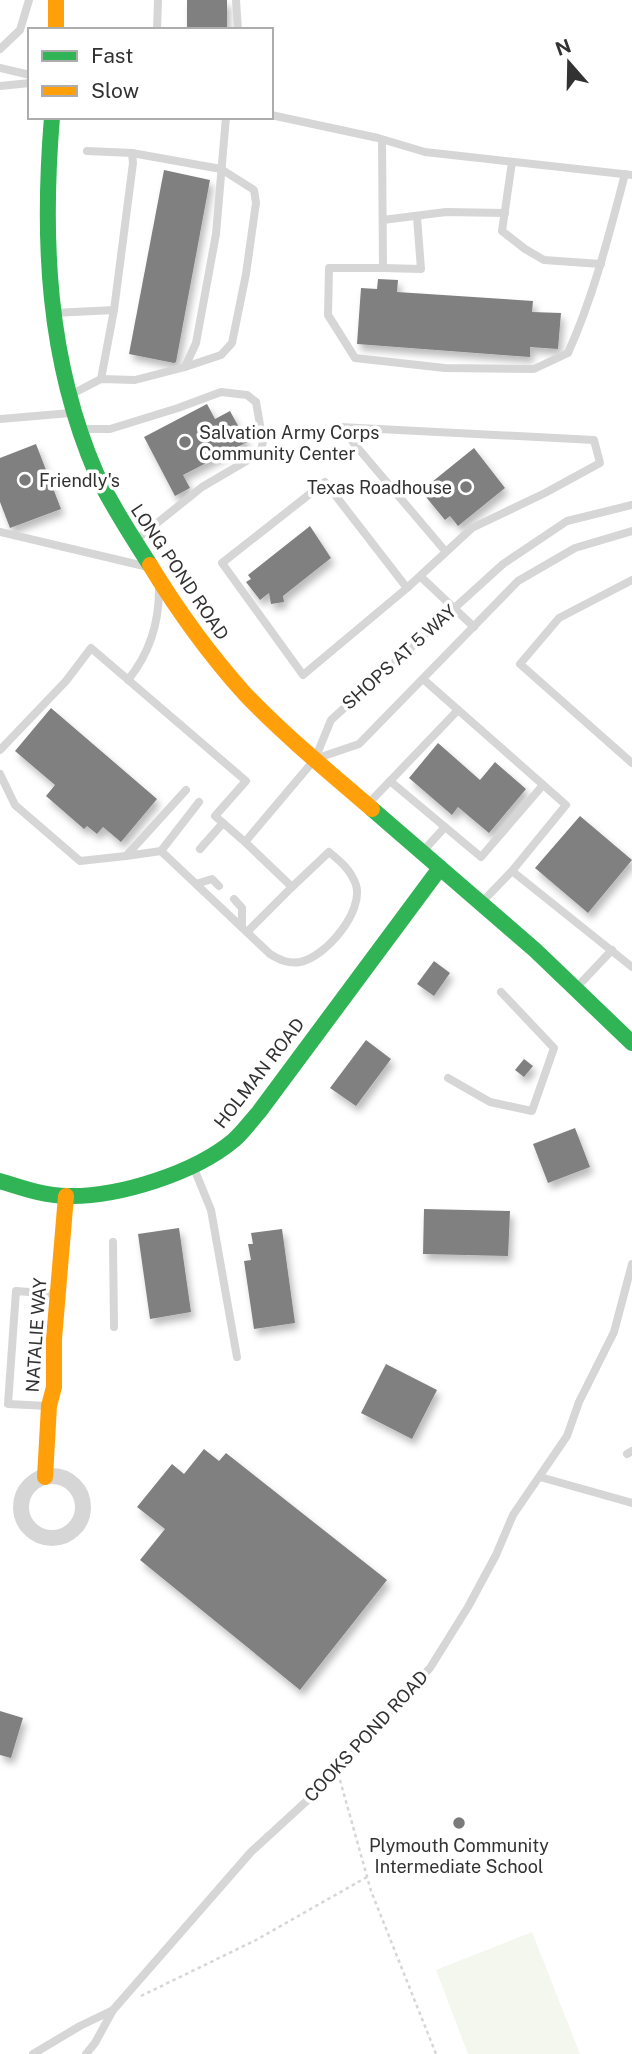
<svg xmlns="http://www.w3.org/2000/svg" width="632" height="2054" font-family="'Public Sans',sans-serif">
<defs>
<filter id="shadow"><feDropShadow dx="3.5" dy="6" stdDeviation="3.5" flood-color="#0004"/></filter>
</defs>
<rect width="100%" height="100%" fill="#fff"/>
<path fill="#f3f7ee" d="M532,1932L580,2054H468L436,1970Z"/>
<g fill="#808080" filter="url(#shadow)">
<rect x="187" y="0" width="40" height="30"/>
<path d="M164,170L210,180L176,362L174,363L129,354Z"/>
<path d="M378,279L398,280L397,292L533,301L532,312L561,313L558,349L530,347V357L357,344L361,288L377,289Z"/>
<path d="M207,404L215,419L230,411L247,442L183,475L190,488L175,496L144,437Z"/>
<path d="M36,444L61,509L10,528L0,502V458Z"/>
<path d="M474,448L505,488L458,526L450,516L445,520L426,497L432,491L427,486Z"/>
<path d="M310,526L331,558L283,596L284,602L271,604L269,593L260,600L246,582L251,579L248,575Z"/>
<path d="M51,708L157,799L121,842L103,827L97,834L87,826L84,829L46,796L55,785L15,751Z"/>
<path d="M438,743L480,780L495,762L526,789L489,833L458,807L452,815L409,778Z"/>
<path d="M580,816L632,860L588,913L535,868Z"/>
<path d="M434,961L450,973L434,996L417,984Z"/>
<path d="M366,1040L391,1059L356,1106L330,1088Z"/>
<path d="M524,1059L533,1066L524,1077L515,1070Z"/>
<path d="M575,1128L590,1167L548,1183L533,1144Z"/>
<path d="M424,1209L510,1211L508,1256L423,1254Z"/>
<path d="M179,1228L191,1312L150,1319L138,1234Z"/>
<path d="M282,1229L295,1323L254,1329L244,1261L251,1260L248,1244H253L251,1233Z"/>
<path d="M386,1364L437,1390L412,1439L361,1413Z"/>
<path d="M204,1449L219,1461L226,1453L387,1580L300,1690L140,1560L165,1529L137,1507L172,1464L184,1474Z"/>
<path d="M0,1711L23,1718L11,1758L0,1755Z"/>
</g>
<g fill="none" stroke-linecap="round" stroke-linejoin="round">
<g stroke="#d6d6d6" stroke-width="2.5" stroke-dasharray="3.5 3.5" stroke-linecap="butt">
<path d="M340,1780L371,1891L436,2054"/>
<path d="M141,1996L256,1940L367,1877"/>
</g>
<g stroke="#d6d6d6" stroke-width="8">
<path d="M236,0L238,30"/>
<path d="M157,30L158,0"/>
<path d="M0,49L20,30L29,0"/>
<path d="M0,68L30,75"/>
<path d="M0,86L30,83"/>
<path d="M271,115L378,138L425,152L632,175"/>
<path d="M382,140L383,268H329L328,315L355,358L445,368L534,369L568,353C594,295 609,235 625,174"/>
<path d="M87,151L132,153L133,163L114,310L101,379"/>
<path d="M132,153L221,169L254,190L256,203L246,274L232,343L221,355L185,367"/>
<path d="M512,162L502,231L525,249L544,260L601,264"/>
<path d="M383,220L446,212L505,213"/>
<path d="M383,268L421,269L417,217"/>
<path d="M54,313L114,310"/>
<path d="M70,395L101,379L135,380L185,367L196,343L216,234L226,117"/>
<path d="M0,419L71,413"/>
<path d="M83,429H110L178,408L221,392L247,395L256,402L263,442L260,453L202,487L136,540"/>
<path d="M0,532L144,566"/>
<path d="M421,577L474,627"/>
<path d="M632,580L559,618L520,664L632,763"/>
<path d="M407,588L325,482L222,563L303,675L407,588L472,528L545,493L600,463L594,440L340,427L446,552"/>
<path d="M423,679L566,805L512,871L482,902"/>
<path d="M128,680C149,654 159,624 159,590"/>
<path d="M0,750L66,681L91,648L246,781L215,816L245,842L315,759L331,720L503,564L567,521L632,505"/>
<path d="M318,758L359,744L518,581L575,548L632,531"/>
<path d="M0,774L15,805L80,861L126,856L186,790"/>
<path d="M390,781L481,857L543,785"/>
<path d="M199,802L161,851L270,954C280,960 288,964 300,962C326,957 364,911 356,885C351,870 340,861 329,852L292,887L245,842"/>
<path d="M369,803L458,710"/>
<path d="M200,849L223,823"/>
<path d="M424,850L445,827"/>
<path d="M126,856L161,851"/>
<path d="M512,871L632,967"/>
<path d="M196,884L212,879L219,886"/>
<path d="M234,899L242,908V927"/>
<path d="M247,932L292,887"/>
<path d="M578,986L612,950"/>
<path d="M448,1078L490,1102L532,1111L554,1048L501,992"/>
<path d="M193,1166L211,1210L237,1357"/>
<path d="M113,1242L114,1327"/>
<path d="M48,1406L8,1404L16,1291L55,1294"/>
<path d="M627,1454L632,1451"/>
<path d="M540,1477L632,1503"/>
<path d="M33,2054L80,2026L113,2010L251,1852L311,1797L430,1668L468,1607L496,1555L513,1515L567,1436L579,1402L614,1332L632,1264"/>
<path d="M86,2054L95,2043L113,2010"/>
</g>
<circle stroke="#d6d6d6" stroke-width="16" cx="52" cy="1507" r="31"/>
<g stroke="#30b455" stroke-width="16">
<path d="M52,117C42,239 47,359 96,473C111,505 131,535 150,565"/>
<path d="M372,809L535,950L632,1043"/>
<path d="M0,1181C22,1188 45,1196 68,1196C119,1197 195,1173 234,1140C243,1132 251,1121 259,1112L440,868"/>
</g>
<g stroke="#ff9f0a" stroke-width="16">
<path d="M56,0V30"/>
<path d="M150,565C178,611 209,654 245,694C284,735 328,771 372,809"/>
<path d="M45,1477L49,1406L54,1387V1339L66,1196"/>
</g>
</g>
<g fill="#7a7a7a" stroke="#fff" stroke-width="2.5">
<circle cx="185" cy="442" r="7"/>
<circle cx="25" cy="480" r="7"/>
<circle cx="466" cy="487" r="7"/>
<circle cx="459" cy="1823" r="7"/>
</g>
<g text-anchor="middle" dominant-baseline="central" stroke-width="7" stroke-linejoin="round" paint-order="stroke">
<g font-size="18" fill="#323232" stroke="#fff" text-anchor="start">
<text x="199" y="432">Salvation Army Corps<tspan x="199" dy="21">Community Center</tspan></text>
<text x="39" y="480">Friendly's</text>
<text x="452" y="487" text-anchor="end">Texas Roadhouse</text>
<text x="459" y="1845" text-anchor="middle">Plymouth Community<tspan x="459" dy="21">Intermediate School</tspan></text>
</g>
<g font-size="18" fill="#323232" stroke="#fff">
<text transform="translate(180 572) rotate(56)">LONG POND ROAD</text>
<text transform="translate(399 657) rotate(-42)">SHOPS AT 5 WAY</text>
<text transform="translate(259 1073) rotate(-52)">HOLMAN ROAD</text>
<text transform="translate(36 1335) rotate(-86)">NATALIE WAY</text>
<text transform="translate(366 1736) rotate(-47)">COOKS POND ROAD</text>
</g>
</g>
<rect x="28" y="28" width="245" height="91" fill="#ffffff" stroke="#adadad" stroke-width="2"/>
<rect x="42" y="51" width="35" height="10" fill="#30b455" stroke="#adadad" stroke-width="2"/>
<text x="91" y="63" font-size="21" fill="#323232">Fast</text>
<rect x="42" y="86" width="35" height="10" fill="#ff9f0a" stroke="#adadad" stroke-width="2"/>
<text x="91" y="98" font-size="21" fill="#323232">Slow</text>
<g transform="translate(569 63) rotate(340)" stroke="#ffffff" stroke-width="5" paint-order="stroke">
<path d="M0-5L12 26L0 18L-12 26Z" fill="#323232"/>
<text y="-10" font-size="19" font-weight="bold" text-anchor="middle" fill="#323232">N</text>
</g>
</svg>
